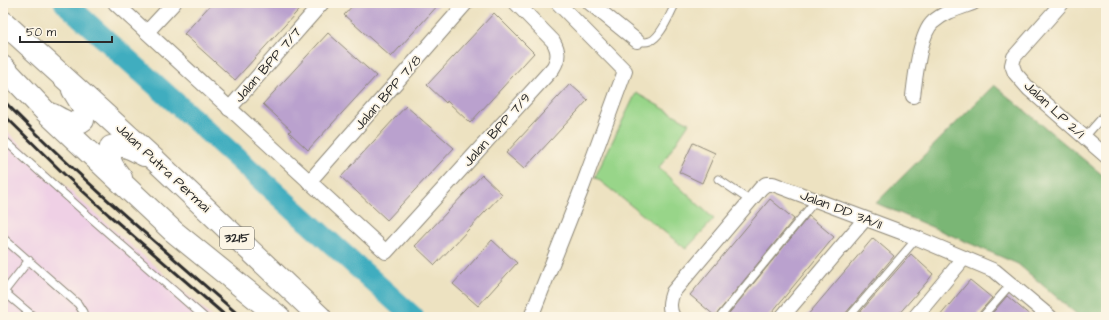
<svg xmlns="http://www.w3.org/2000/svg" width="1109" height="320" font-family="'Architects Daughter',sans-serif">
<rect width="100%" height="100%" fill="#fcf5e5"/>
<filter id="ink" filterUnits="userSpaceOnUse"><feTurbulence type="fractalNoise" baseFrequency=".025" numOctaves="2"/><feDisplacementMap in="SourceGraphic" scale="8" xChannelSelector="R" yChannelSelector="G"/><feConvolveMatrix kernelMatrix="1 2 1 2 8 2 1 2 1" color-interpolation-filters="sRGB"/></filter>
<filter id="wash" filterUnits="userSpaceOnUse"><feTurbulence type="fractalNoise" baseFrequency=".012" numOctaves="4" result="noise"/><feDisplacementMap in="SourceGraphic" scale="16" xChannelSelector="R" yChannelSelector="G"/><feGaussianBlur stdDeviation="0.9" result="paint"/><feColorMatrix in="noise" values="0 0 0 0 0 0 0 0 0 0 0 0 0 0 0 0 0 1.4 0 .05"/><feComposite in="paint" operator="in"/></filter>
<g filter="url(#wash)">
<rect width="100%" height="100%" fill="#ede2c1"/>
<path fill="#efd0e5" d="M3,128L78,198L212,317H3Z"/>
<path fill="#98d589" stroke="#62805a" d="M636,93L689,123L659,168L714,219L686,249L595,177Z"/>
<path fill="#7ab675" stroke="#527050" d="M994,85L1106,178V317H1080L1018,264L876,203Z"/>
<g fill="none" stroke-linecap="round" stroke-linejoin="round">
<path stroke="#40adbf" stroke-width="22" d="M65,3L413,317"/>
</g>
<g id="blocks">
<g fill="#baa1ce">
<path d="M212,3H305L235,80L184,34Z"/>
<path d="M355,3H440L391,57L344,15Z"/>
<path d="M494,13L534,53L470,123L447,101L446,103L427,85Z"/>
<path d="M328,33L376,76L308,150L289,132L291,130L263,104Z"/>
<path d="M570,84L588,100L524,169L506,153Z"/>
<path d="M406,106L454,148L387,220L341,177Z"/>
<path d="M693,143L715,153L702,183L679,172Z"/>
<path d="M482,175L502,194L435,265L415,246Z"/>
<path d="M770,199L794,219L715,316L690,295Z"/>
<path d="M809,216L834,237L768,317H726Z"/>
<path d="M873,238L894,256L845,314L844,317H806Z"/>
<path d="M492,240L517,263L478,306L453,284Z"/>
<path d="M911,254L933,274L926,283L896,317H856Z"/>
<path d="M970,280L992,298L978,314L977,317H939Z"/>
<path d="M1007,296L1032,317H989Z"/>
</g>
</g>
</g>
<g filter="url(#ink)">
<use href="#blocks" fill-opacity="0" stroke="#8c8676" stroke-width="1"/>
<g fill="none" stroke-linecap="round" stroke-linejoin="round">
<defs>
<g id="lane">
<path d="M637,41C641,42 645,43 650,41C661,38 670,13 676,3"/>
<path d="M1084,138L1106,113"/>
<path d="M3,139L91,218L204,317"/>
<path d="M718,179L749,200"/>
<path d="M3,238L78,304L83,312L84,317"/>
<path d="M3,291L34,317"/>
<path d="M4,292L29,260"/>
<path d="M720,317L816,200"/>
<path d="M849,317L917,238"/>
<path d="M982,317L1011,284"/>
</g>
<g id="street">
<path d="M115,3L386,252L553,68C559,58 559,51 553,41L516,3"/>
<path d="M590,3L637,41"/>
<path d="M1062,3L1014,57L1012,65L1015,73L1029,89L1106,156"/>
<path d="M147,32L174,3"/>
<path d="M913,96C915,79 920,33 933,22C944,12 959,8 973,3"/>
<path d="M229,109L322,3"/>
<path d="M309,182L466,3"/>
<path d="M531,317L582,188L625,71L558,3"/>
<path d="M673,317C668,308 670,300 673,292L761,188L766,184H773L917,238L995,271L1050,317"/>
<path d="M782,317L865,219"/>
<path d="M915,317L964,258"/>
</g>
<g id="primary">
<path d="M3,22L156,161L320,317"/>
<path d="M3,67L45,111L173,231L279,317"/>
<path d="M53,115C62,120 73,128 83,120L84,108L73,90"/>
<path d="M121,178C114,169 106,160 111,147C123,142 134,150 144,155"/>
</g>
</defs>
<use href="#lane" stroke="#8c8676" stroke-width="9"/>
<use href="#street" stroke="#8c8676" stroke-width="16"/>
<use href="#primary" stroke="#8c8676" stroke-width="24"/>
<use href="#lane" stroke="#fff" stroke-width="7"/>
<use href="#street" stroke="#fff" stroke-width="14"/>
<use href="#primary" stroke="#fff" stroke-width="22"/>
<g stroke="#2b2b2b" stroke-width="3">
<path d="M3,100C78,177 160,246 241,317"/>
<path d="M3,114L64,174L109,215L227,317"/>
</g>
</g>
</g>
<g text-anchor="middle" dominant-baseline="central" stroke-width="3.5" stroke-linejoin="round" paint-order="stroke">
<rect fill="#fcf5e5" stroke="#6a6863" stroke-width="1" x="220" y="227" width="34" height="22" rx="3"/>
<g font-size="13" font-weight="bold" fill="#2b2b2b">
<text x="237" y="238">3215</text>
</g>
<g font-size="14" fill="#2b2b2b" stroke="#fcf5e5">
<text transform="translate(268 65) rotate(-49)">Jalan BPP 7/7</text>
<text transform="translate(388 93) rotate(-49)">Jalan BPP 7/8</text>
<text transform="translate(1054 110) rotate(43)">Jalan LP 2/1</text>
<text transform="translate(497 130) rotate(-48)">Jalan BPP 7/9</text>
<text transform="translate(163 168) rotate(43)">Jalan Putra Permai</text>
<text transform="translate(841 210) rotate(21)">Jalan DD 3A/11</text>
</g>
</g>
<rect width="1109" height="320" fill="none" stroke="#fcf5e5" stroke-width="16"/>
<path d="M20 36v6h92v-6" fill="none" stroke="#2b2b2b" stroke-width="2"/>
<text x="26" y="36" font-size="12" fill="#2b2b2b" stroke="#fcf5e5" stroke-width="3" paint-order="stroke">50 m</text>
</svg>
